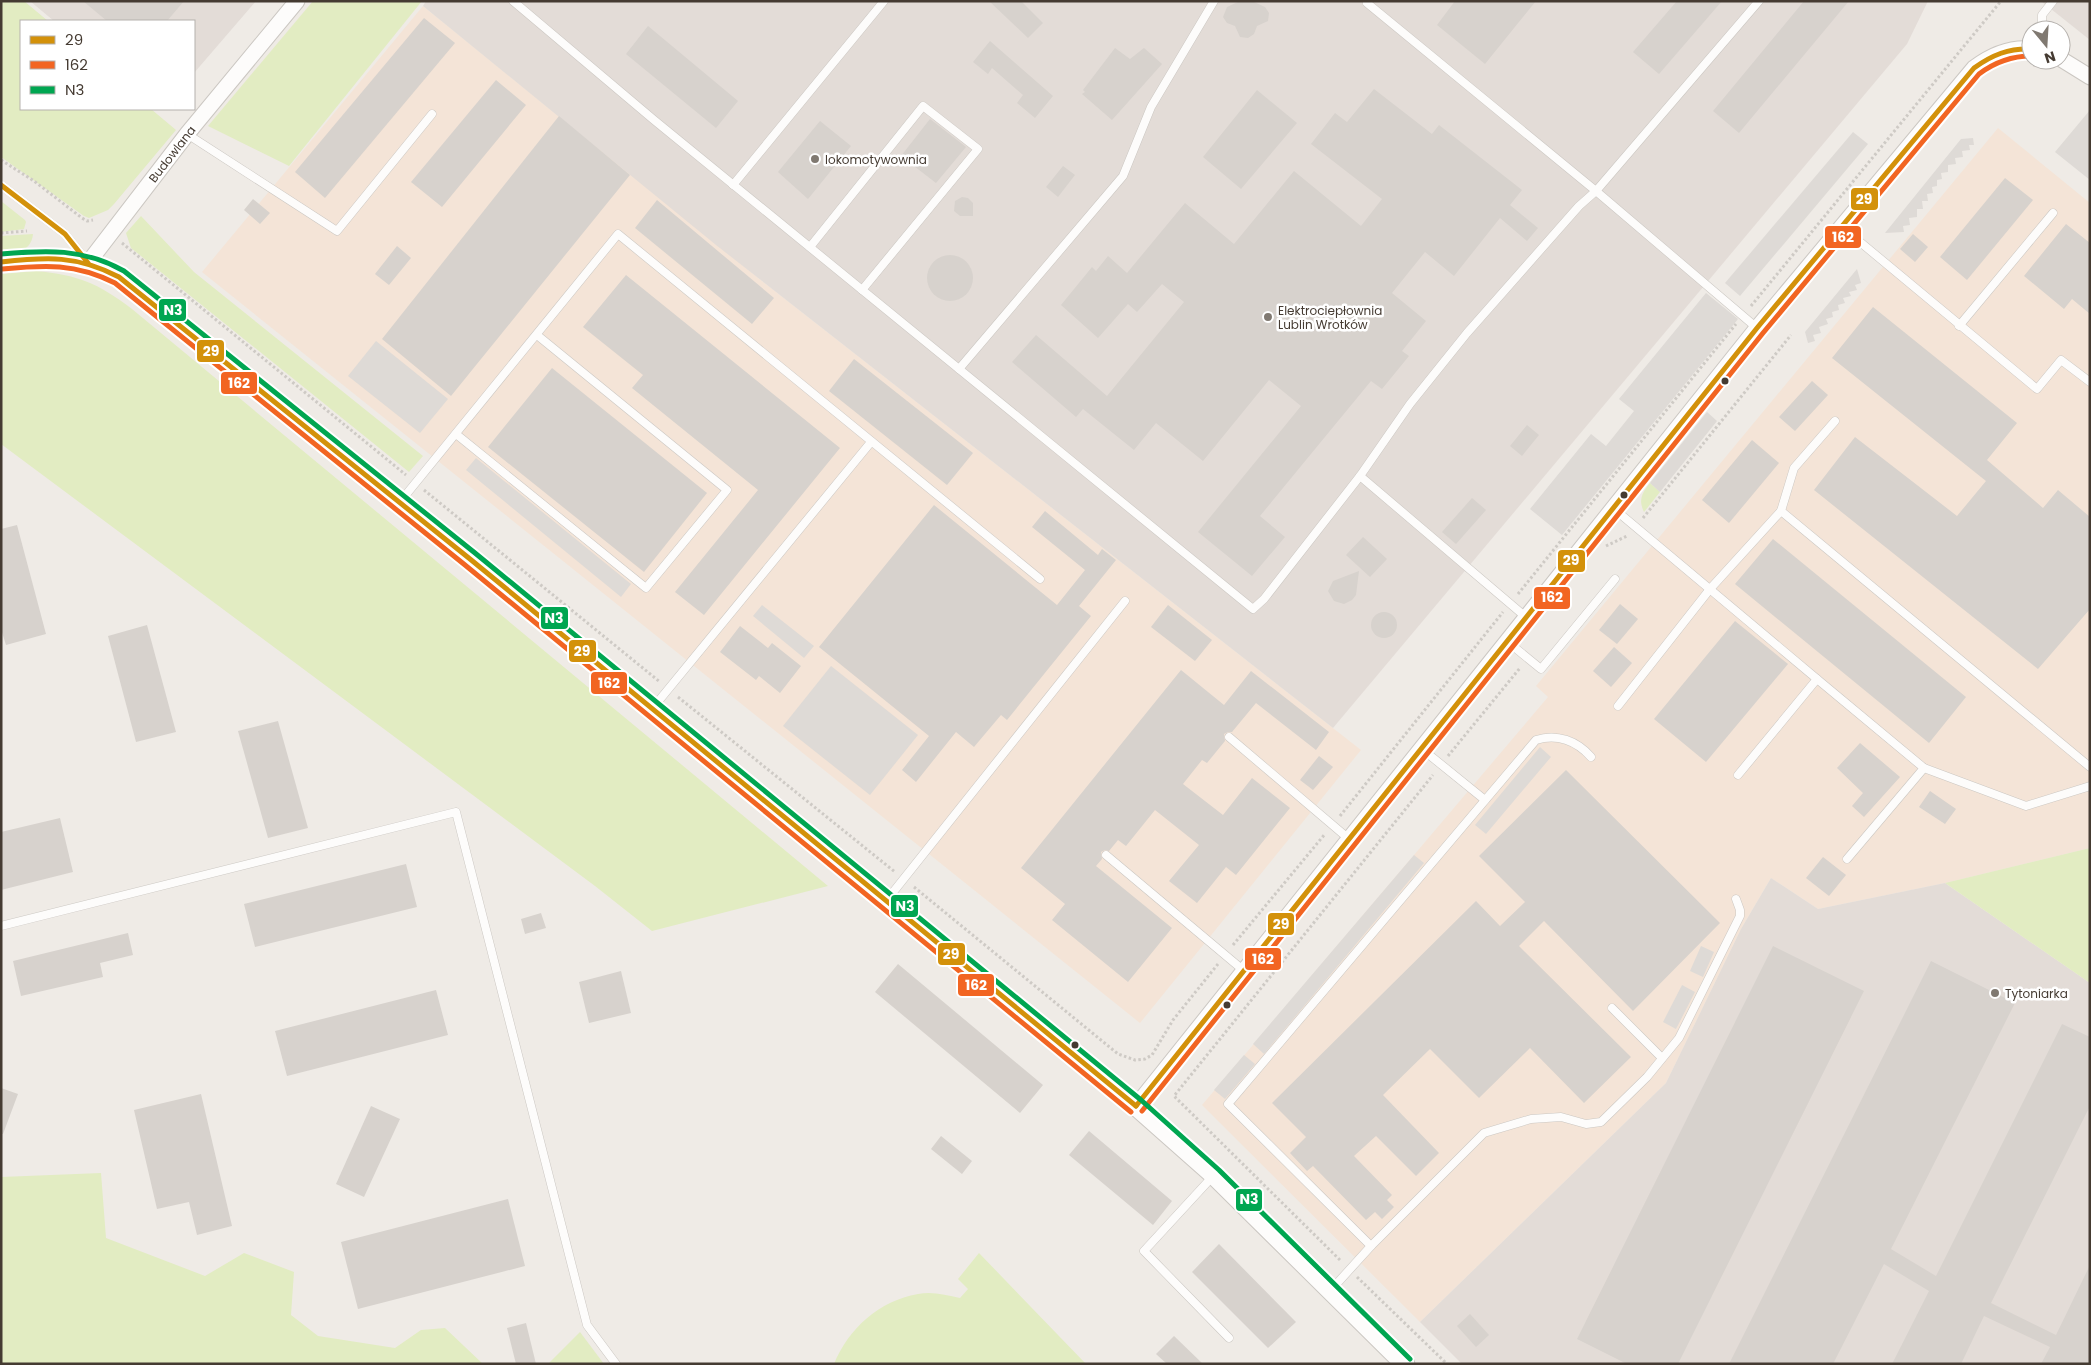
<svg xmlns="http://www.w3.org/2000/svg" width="2091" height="1365" font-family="Poppins,sans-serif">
<rect width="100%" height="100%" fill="#efebe6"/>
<g fill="#f4e4d7">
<path d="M423,6L762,281L1361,750L1140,1023L202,272Z"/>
<path d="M1998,128L2090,203V848L1945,883L1818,909L1771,878L1741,929L1666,1083L1420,1322L1202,1105L1548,697L1536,686Z"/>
</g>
<g fill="#e3dcd7">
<path d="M30,1H256L194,73V21H54Z"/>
<path d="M426,1H1928L1907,44L1333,728L716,245L423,6Z"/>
<path d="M2041,1H2090V40Z"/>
<path d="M1771,878L1818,909L1945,883L2090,983V1364H1462L1420,1322L1666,1083L1741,929Z"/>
</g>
<g fill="#e2ecc2">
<path d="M1,1H24L48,21H21V109H151L176,130L114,204L108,210L89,218L84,216L1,157Z"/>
<path d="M313,1H422L289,166L208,126Z"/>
<path d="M1,201L25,220L26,222L24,229L1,232Z"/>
<path d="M141,216L194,272L423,456L409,472L131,248L126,233Z"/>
<path d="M33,234C31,252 17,252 1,253V236Z"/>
<path d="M36,271C78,275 98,283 132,309L828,886L652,931L595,886L1,444V274Z"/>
<path d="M1650,483L1660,492L1644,512C1638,500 1642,493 1650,483Z"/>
<path d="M2090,848V983L1945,883Z"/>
<path d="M101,1173L106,1238L205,1276L244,1253L294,1272L291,1315L318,1336L395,1348L421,1330L445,1328L483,1364H1V1177Z"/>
<path d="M979,1253L1086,1364H834C849,1328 879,1301 918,1294C932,1291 946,1295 960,1298L968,1289L958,1279Z"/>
<path d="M580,1332L604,1364H548Z"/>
</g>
<g fill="#dedad6">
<path d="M2090,110V180L2055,152Z"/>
<path d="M1853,132L1868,144L1740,296L1725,283Z"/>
<path d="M1973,138L1974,145H1969L1970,150L1962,151L1963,157L1955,158L1956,164L1948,165V172L1941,173L1942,179L1937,180V186L1932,187L1933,193L1927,194L1928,201H1922L1923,209H1917V217L1909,218L1910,225L1903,226L1904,232L1885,233L1961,139Z"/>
<path d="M1857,269L1861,283L1855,285L1857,290L1849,292L1851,296L1843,298L1845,303L1838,305L1839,310L1832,312L1833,317L1826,319L1828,324L1819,327L1821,333L1813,335L1815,341L1808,343L1805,332Z"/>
<path d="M1706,293L1738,319L1562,535L1530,509L1591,434L1606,446L1634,411L1619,399Z"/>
<path d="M376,341L448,399L420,433L348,376Z"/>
<path d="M1707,412L1717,421L1660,492L1650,483Z"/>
<path d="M476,458L631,584L621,597L466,470Z"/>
<path d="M762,605L814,646L804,658L753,616Z"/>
<path d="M831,666L918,735L870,795L783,726Z"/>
<path d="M1540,747L1551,757L1486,834L1475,825Z"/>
<path d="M1414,855L1424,863L1264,1054L1253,1044Z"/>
<path d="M1701,946L1714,952L1703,977L1690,971Z"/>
<path d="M1682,985L1695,992L1676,1029L1663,1022Z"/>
<path d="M1244,1055L1255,1064L1225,1099L1214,1090Z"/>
</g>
<g fill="#d7d2cd">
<path d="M83,1H184L167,21H107Z"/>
<path d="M989,1H1021L1043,23L1028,38Z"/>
<path d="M1240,1H1252L1265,7L1269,13L1268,21L1257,26L1254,34L1248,38L1240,37L1235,26L1227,23L1223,17L1227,7Z"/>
<path d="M1455,1H1536L1485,64L1437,25Z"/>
<path d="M1677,1H1722L1659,74L1633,52Z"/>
<path d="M1804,1H1849L1739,133L1713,111Z"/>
<path d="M424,18L455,43L325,198L295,172Z"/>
<path d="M648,26L738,101L716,128L626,54Z"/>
<path d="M990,41L1053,96L1035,118L1017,103L1023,95L992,68L988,74L973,62Z"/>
<path d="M1115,48L1130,59L1144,48L1162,64L1112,120L1082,94L1085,92L1083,90Z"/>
<path d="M496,80L526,105L442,207L411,182Z"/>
<path d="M1374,89L1432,134L1439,125L1522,190L1510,205L1538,228L1527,241L1500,218L1454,276L1425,252L1392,293L1426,321L1402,351L1409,356L1382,389L1371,381L1260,516L1285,537L1252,576L1198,532L1301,406L1269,380L1203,461L1156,423L1134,450L1083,409L1076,417L1012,362L1036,335L1107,396L1184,302L1162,284L1137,312L1128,304L1098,338L1061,305L1092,267L1096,271L1108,256L1127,273L1185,203L1234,244L1294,171L1361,226L1382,199L1311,144L1335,113L1347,122Z"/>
<path d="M1257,90L1297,123L1241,189L1203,157Z"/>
<path d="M559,116L630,175L451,396L382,339Z"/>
<path d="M930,119L966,147L936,183L901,156Z"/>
<path d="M820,121L851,146L808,199L778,172Z"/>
<path d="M1063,166L1075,175L1058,197L1046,187Z"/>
<path d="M2005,178L2033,200L1967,280L1940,257Z"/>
<path d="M962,197L968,198L973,203V216H960L954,211L955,201Z"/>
<path d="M253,199L270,213L260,224L244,210Z"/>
<path d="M657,200L774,298L752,324L635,228Z"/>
<path d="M2066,224L2090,243V314L2072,299L2064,309L2024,276Z"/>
<path d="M1913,234L1928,247L1915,262L1900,249Z"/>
<path d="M397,246L411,258L389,285L375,274Z"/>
<circle cx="950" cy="278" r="23"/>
<path d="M626,275L840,448L704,615L675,592L758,490L632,388L643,375L583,327Z"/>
<path d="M1873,307L2017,423L1987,460L2043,508L2058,490L2090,517V609L2038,669L1814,490L1855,437L1957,516L1986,481L1832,358Z"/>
<path d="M854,359L973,453L947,485L829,391Z"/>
<path d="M552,368L707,493L644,572L488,447Z"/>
<path d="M1812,381L1828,395L1795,431L1779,417Z"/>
<path d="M1527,425L1539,435L1522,456L1510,446Z"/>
<path d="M1752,440L1779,463L1729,523L1702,500Z"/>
<path d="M1472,498L1486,510L1456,544L1442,532Z"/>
<path d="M934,505L1057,605L1085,570L1032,527L1045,511L1098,555L1102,549L1116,560L1079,606L1091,616L1007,720L1001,715L974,747L956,732L916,782L902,770L929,736L819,647Z"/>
<path d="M17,525L46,634L6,645L1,629V529Z"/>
<path d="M1363,537L1387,559L1370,577L1346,555Z"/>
<path d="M1773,539L1966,697L1929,743L1735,584Z"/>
<path d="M1359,571L1356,595L1352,600L1344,604L1334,601L1328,591L1333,581Z"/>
<path d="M1620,604L1638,619L1617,644L1599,630Z"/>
<path d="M1168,605L1212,640L1195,661L1151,627Z"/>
<circle cx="1384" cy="625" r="13"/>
<path d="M1735,621L1788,664L1706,762L1654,719Z"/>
<path d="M147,625L176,732L136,742L108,636Z"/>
<path d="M740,626L768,648L772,643L801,666L780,693L759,676L756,680L720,652Z"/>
<path d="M1614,647L1632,663L1611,687L1593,671Z"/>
<path d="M1181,670L1224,705L1251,671L1329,732L1316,750L1256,703L1232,732H1228L1224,734L1225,741L1207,763L1202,760L1183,784L1223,815L1252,778L1290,808L1236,875L1226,867L1197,903L1169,881L1199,845L1155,810L1126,846L1118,840L1109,851L1105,850L1101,852L1102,859L1096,866L1172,928L1128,982L1052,920L1065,904L1021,868Z"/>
<path d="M278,721L308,828L268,838L238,731Z"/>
<path d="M1860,743L1900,777L1864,817L1852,806L1863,793L1837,768Z"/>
<path d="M1319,756L1333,767L1313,790L1300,780Z"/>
<path d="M1566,770L1720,923L1633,1011L1544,921L1519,946L1631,1057L1584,1103L1530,1048L1479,1098L1430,1049L1383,1095L1439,1153L1416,1176L1376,1136L1354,1156L1392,1195L1387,1200L1394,1207L1382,1219L1375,1212L1366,1220L1313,1166L1307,1171L1290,1153L1306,1137L1272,1103L1476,901L1500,926L1525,902L1479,856Z"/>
<path d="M1930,791L1956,809L1945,824L1919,807Z"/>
<path d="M60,818L73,872L1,890V832Z"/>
<path d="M1823,857L1846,875L1829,896L1806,878Z"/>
<path d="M406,864L417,907L255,947L244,904Z"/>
<path d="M541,913L546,928L525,934L521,919Z"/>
<path d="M128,933L133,955L100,963L103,977L21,996L13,961Z"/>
<path d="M1773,946L1864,991L1678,1364H1627L1577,1339Z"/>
<path d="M1931,961L2015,1003L1891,1249L1936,1276L2062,1024L2090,1037V1106L1991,1303L2056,1335L2090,1265V1364H2041L2050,1347L1984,1316L1961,1364H1892L1929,1291L1884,1264L1833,1364H1729Z"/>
<path d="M898,964L1043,1085L1020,1113L875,992Z"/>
<path d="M621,971L631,1013L589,1023L579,982Z"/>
<path d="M436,990L448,1035L287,1076L275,1031Z"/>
<path d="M1,1088L18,1094L3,1134H1Z"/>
<path d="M201,1094L232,1226L197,1235L189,1202L157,1209L134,1110Z"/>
<path d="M371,1106L400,1119L364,1197L336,1184Z"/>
<path d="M1089,1131L1172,1201L1153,1225L1069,1155Z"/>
<path d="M941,1136L972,1161L962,1174L931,1149Z"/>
<path d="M508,1199L525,1266L358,1309L341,1242Z"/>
<path d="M1219,1244L1296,1322L1268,1348L1192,1272Z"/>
<path d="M1470,1314L1489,1335L1476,1347L1457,1326Z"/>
<path d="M526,1323L536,1364H516L507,1328Z"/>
<path d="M1174,1336L1203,1364H1167L1156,1354Z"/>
</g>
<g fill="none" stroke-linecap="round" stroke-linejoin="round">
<defs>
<g id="service">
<path d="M513,1L654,120L1253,609L1264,599L1360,476L1527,618"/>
<path d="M1367,3L1596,191L1759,1"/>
<path d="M2042,30V15L2053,1"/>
<path d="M187,134L337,231L432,114"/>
<path d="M1,185L65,234L85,259"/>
<path d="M733,185L884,1"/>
<path d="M1842,227L2037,389L2061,360L2090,382"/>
<path d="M810,247L923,106L978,149L862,290"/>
<path d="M1959,326L2053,213"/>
<path d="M959,369L1123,176L1151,107L1214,1"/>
<path d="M1835,421L1794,468L1781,511L2090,767"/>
<path d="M456,434L646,588L727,490L537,335"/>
<path d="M1360,476L1410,404L1467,333L1579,206L1596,191L1757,328"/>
<path d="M400,502L618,234L1040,579"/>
<path d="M1613,508L1817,679L1738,775"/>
<path d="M1508,642L1541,669L1615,579"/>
<path d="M1817,679L1924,768L1847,859"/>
<path d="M1618,706L1710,589L1781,511"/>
<path d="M652,709L871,442"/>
<path d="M1229,737L1349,839"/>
<path d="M1422,749L1485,800"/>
<path d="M1591,757C1577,741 1557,733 1536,740L1228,1104L1371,1246L1484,1133L1531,1119L1561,1117L1586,1124L1601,1122L1647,1077L1679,1038L1740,916V910L1736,899"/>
<path d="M1924,768L2026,806L2090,786"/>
<path d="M1106,855L1243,970"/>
<path d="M886,901L1125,601"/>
<path d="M1,926L456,812L587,1325L616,1364"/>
<path d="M1612,1008L1662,1058"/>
<path d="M1214,1175L1144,1251L1229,1338"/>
<path d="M1331,1290L1371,1246"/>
</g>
<g id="minor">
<path d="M2061,59L2090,77"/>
<path d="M88,263L187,134L297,1"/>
<path d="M1136,1106L1757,328L1974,68C1991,55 2009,47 2031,49"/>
</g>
<path id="tertiary" d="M1,262C30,259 59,256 87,263C98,265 109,272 119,277L470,559L1136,1106L1214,1175L1405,1364"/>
</defs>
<use href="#service" stroke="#cbc7c2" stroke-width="9"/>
<use href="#minor" stroke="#cbc7c2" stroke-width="17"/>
<use href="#tertiary" stroke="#cbc7c2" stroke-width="21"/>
<g stroke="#cecac5" stroke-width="3" stroke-dasharray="2.5 2.5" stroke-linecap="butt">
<path d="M1,160L34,181L82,218L87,221L93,220"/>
<path d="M1,233L27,231"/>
<path d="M122,243L406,475"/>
<path d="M1751,306L2001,1"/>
<path d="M424,490L660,682"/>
<path d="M1643,518L1791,335"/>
<path d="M1606,546L1627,536"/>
<path d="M1518,594L1736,324"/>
<path d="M678,697L895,872"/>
<path d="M1448,756L1520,668"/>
<path d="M1340,816L1503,612"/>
<path d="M914,887L1118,1054L1135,1060L1145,1059L1152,1055L1173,1020L1218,964"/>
<path d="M1233,945L1325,834"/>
<path d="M1340,1260L1174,1096L1433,775"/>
<path d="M1357,1277L1447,1364"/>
</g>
<use href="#service" stroke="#fdfcfb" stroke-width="8"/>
<use href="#minor" stroke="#fdfcfb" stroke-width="15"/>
<use href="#tertiary" stroke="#fdfcfb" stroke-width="19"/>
<defs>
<g id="bus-1">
<path d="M1,185L65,234L88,263"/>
<path d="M1,262C47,257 77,255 119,277L470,559L1136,1106"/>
<path d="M1136,1106L1757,328L1974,68C1992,55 2009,48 2031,49"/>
</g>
<g id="bus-2">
<path d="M2,269C45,265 75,263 115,283L465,565L1131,1112"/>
<path d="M1142,1111L1763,333L1979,74C1995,62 2011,56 2031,56"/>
</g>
<path id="bus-3" d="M1,254C46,250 83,248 124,271L475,553L1141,1100L1219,1170L1410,1359"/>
</defs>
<use href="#bus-1" stroke="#fff" stroke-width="9"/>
<use href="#bus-2" stroke="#fff" stroke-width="9"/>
<use href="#bus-3" stroke="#fff" stroke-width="9"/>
<use href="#bus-1" stroke="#d3910a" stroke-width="5"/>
<use href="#bus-2" stroke="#f26522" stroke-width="5"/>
<use href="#bus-3" stroke="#00a651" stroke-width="5"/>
</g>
<g fill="#807971" stroke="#fff" stroke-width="2">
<circle cx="815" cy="159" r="5"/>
<circle cx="1268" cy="317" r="5"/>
<circle cx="1995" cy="993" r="5"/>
</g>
<g fill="#453b32" stroke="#fff" stroke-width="2">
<circle cx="1725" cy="381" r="4.5"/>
<circle cx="1624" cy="495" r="4.5"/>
<circle cx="1227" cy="1005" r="4.5"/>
<circle cx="1075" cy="1045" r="4.5"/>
</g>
<g text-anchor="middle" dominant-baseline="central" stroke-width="5" stroke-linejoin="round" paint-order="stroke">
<g font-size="12" fill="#453b32" stroke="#fff">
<text transform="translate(172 154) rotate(-52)">Budowlana</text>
</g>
<g font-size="12" fill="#453b32" stroke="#fff" text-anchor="start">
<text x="825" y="159">lokomotywownia</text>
<text x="1278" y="310">Elektrociepłownia<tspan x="1278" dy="14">Lublin Wrotków</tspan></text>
<text x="2005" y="993">Tytoniarka</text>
</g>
</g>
<g stroke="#fff" stroke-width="2">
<rect x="1850" y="187" width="29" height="24" rx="5" fill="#d3910a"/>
<rect x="1824" y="225" width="38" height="24" rx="5" fill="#f26522"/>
<rect x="158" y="298" width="29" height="24" rx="5" fill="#00a651"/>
<rect x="196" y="339" width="29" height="24" rx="5" fill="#d3910a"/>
<rect x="220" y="371" width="38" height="24" rx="5" fill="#f26522"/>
<rect x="1557" y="549" width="29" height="24" rx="5" fill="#d3910a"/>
<rect x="1533" y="586" width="38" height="24" rx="5" fill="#f26522"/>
<rect x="540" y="606" width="29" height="24" rx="5" fill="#00a651"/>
<rect x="568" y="639" width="29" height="24" rx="5" fill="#d3910a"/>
<rect x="590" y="671" width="38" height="24" rx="5" fill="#f26522"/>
<rect x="890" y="894" width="29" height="24" rx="5" fill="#00a651"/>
<rect x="1267" y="912" width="28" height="24" rx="5" fill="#d3910a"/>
<rect x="937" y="942" width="29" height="24" rx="5" fill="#d3910a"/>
<rect x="1244" y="947" width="38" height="24" rx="5" fill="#f26522"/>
<rect x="957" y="973" width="38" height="24" rx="5" fill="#f26522"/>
<rect x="1235" y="1188" width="28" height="24" rx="5" fill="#00a651"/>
</g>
<g font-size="14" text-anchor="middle" font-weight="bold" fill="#fff">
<text x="1864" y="204">29</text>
<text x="1843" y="242">162</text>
<text x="173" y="315">N3</text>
<text x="211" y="356">29</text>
<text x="239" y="388">162</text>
<text x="1571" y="565">29</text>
<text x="1552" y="602">162</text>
<text x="554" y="623">N3</text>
<text x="582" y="656">29</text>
<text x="609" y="688">162</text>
<text x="905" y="911">N3</text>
<text x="1281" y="929">29</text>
<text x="951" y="959">29</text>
<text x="1263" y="964">162</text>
<text x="976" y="990">162</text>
<text x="1249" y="1204">N3</text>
</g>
<rect width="2091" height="1365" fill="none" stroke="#453b32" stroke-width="5"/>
<rect x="20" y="20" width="175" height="90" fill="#ffffff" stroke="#b5b1ad"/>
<rect x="30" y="36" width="25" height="8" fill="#d3910a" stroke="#b5b1ad"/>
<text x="65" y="45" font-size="15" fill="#453b32">29</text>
<rect x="30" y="61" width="25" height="8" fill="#f26522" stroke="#b5b1ad"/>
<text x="65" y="70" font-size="15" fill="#453b32">162</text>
<rect x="30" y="86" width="25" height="8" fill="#00a651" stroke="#b5b1ad"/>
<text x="65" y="95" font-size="15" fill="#453b32">N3</text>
<g transform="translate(2046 45) rotate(162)"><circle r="24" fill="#ffffff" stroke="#b5b1ad"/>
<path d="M0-4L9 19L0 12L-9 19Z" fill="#807971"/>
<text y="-8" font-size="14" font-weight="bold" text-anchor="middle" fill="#453b32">N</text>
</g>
</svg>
